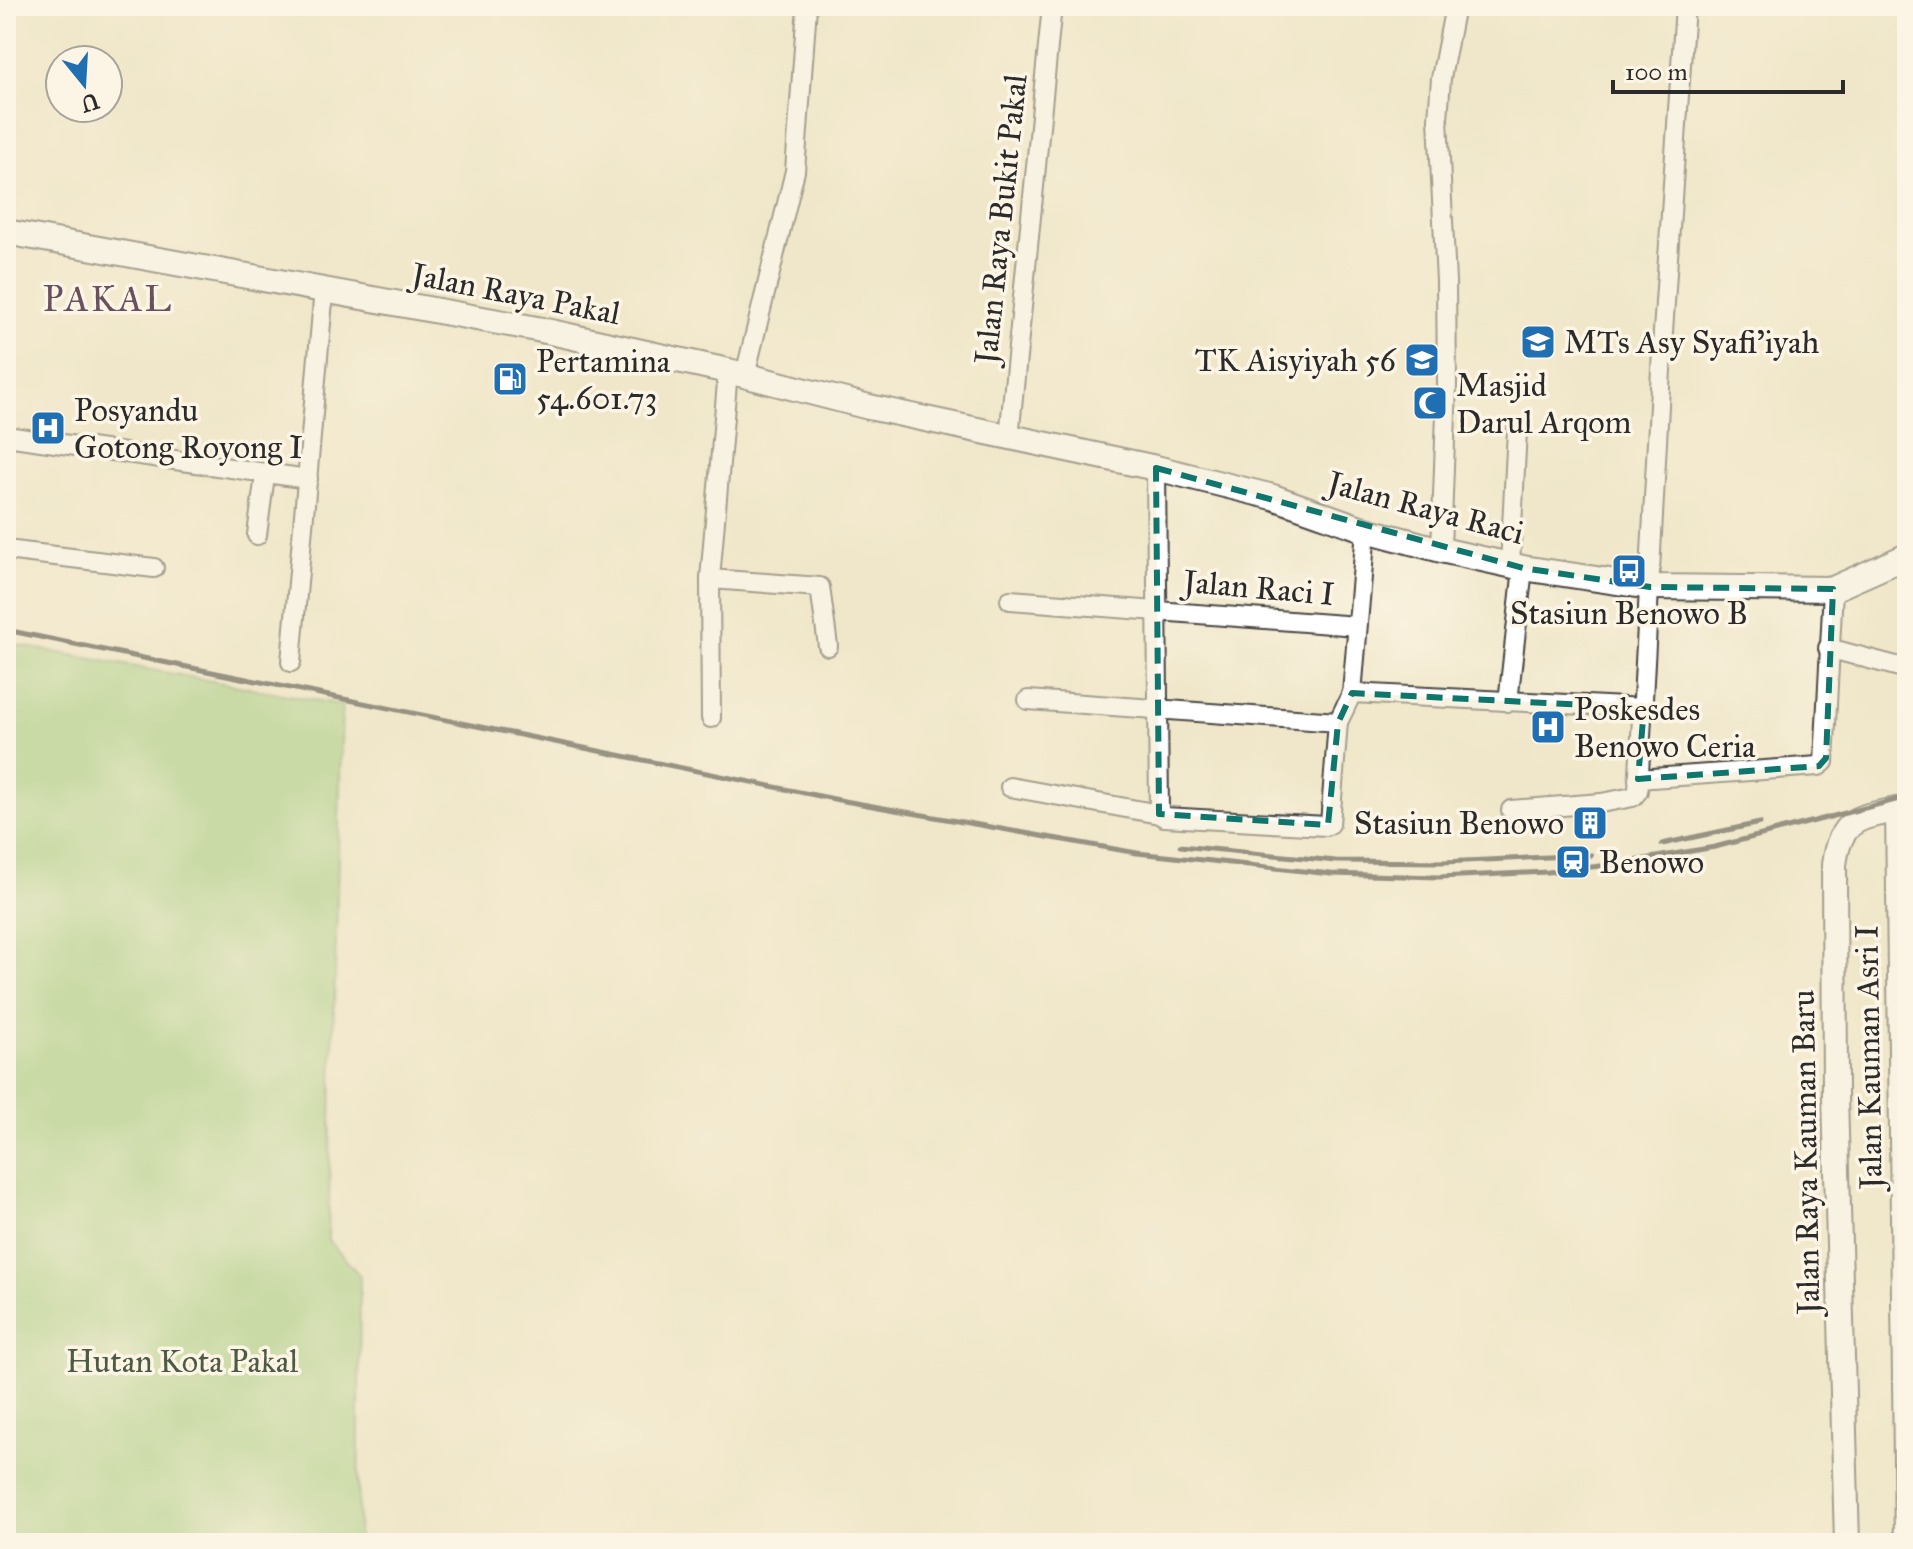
<svg xmlns="http://www.w3.org/2000/svg" width="1913" height="1549" font-family="'IM FELL Great Primer',serif">
<rect width="100%" height="100%" fill="#fcf5e5"/>
<filter id="ink" filterUnits="userSpaceOnUse"><feTurbulence type="fractalNoise" baseFrequency=".0125" numOctaves="2"/><feDisplacementMap in="SourceGraphic" scale="16" xChannelSelector="R" yChannelSelector="G"/><feConvolveMatrix kernelMatrix="1 2 1 2 8 2 1 2 1" color-interpolation-filters="sRGB"/></filter>
<filter id="wash" filterUnits="userSpaceOnUse"><feTurbulence type="fractalNoise" baseFrequency=".006" numOctaves="4" result="noise"/><feDisplacementMap in="SourceGraphic" scale="32" xChannelSelector="R" yChannelSelector="G"/><feGaussianBlur stdDeviation="1.8" result="paint"/><feColorMatrix in="noise" values="0 0 0 0 0 0 0 0 0 0 0 0 0 0 0 0 0 1.4 0 .05"/><feComposite in="paint" operator="in"/></filter>
<g filter="url(#wash)">
<rect width="100%" height="100%" fill="#f0e7ca"/>
<path fill="#9aca7a" stroke="#627a52" stroke-width="2" d="M6,643L342,705L328,1240L360,1276L358,1543H6Z"/>
</g>
<g filter="url(#ink)">
<g fill="none" stroke-linecap="round" stroke-linejoin="round">
<defs>
<g id="street">
<path d="M728,371L710,579L820,587L828,646"/>
<path d="M745,375L795,171L807,6"/>
<path d="M6,436L308,479"/>
<path d="M1009,437L1052,6"/>
<path d="M1156,468L1159,814L1164,817L1326,826L1330,824L1338,722L1352,693L1366,530"/>
<path d="M257,535L265,475"/>
<path d="M6,550L154,568"/>
<path d="M1441,550L1447,385L1446,282L1438,119L1441,78L1455,6"/>
<path d="M1510,565L1517,430"/>
<path d="M710,579L711,718"/>
<path d="M1010,600L1357,626"/>
<path d="M1828,648L1907,669"/>
<path d="M291,662L324,289"/>
<path d="M1352,693L1644,708"/>
<path d="M1028,700L1338,722"/>
<path d="M1508,702L1523,568"/>
<path d="M1638,779L1819,766L1824,762L1833,589"/>
<path d="M1010,787L1159,814"/>
<path d="M1511,810L1601,803L1633,797L1638,791L1663,332L1685,6"/>
<path d="M1895,810L1904,1543"/>
</g>
<g id="secondary">
<path d="M6,232L537,329L728,371L869,407L1156,468L1273,497L1366,530L1441,550L1523,568L1650,587L1833,589L1907,556"/>
<path d="M1847,1543L1835,1095L1834,865C1840,815 1862,817 1907,808"/>
</g>
</defs>
<use href="#street" stroke="#494743" stroke-width="22"/>
<use href="#secondary" stroke="#494743" stroke-width="28"/>
<use href="#street" stroke="#fff" stroke-width="18"/>
<use href="#secondary" stroke="#fff" stroke-width="24"/>
<g stroke="#2b2b2b" stroke-width="5">
<path d="M6,630L839,800L1137,853L1331,874L1439,877L1548,872L1609,865L1715,847L1907,797"/>
<path d="M1662,844L1760,823"/>
<path d="M1180,846L1336,861L1443,862L1591,855"/>
</g>
</g>
</g>
<path d="M0 0H1913V1549H0ZM1156,468L1523,568L1650,587L1833,589L1826,758L1819,766L1638,779L1644,708L1352,693L1338,723L1328,825L1159,814Z" fill="#f0e7ca" fill-opacity=".55" fill-rule="evenodd"/>
<path fill="none" stroke="#0f766e" stroke-width="6" stroke-dasharray="16 10" stroke-linejoin="round" d="M1156,468L1523,568L1650,587L1833,589L1826,758L1819,766L1638,779L1644,708L1352,693L1338,723L1328,825L1159,814Z"/>
<defs>
<symbol id="school-square" viewBox="-11 -11 22 22"><rect x="-9" y="-9" width="18" height="18" rx="4" fill="#1f6fb2" stroke="#fcf5e5"/><path d="M0-5L7-2L0 1L-7-2ZM-4 1L0 2.5L4 1V4Q0 6-4 4Z" fill="#fff"/></symbol>
<symbol id="fuel-square" viewBox="-11 -11 22 22"><rect x="-9" y="-9" width="18" height="18" rx="4" fill="#1f6fb2" stroke="#fcf5e5"/><path d="M-5.5-6h7V0h2V4h1.3V-2.5L3-4.5l.8-.8L6-3V5H2.5V1h-1V6h-7ZM-4.2-4.7v3.2H.2V-4.7Z" fill="#fff"/></symbol>
<symbol id="mosque-square" viewBox="-11 -11 22 22"><rect x="-9" y="-9" width="18" height="18" rx="4" fill="#1f6fb2" stroke="#fcf5e5"/><path d="M3.5-4.9A6 6 0 1 0 3.5 4.9A5 5 0 1 1 3.5-4.9Z" fill="#fff"/></symbol>
<symbol id="hospital-square" viewBox="-11 -11 22 22"><rect x="-9" y="-9" width="18" height="18" rx="4" fill="#1f6fb2" stroke="#fcf5e5"/><path d="M-5-5h3v3.5h4V-5h3V5h-3V1.5h-4V5h-3Z" fill="#fff"/></symbol>
<symbol id="bus-square" viewBox="-11 -11 22 22"><rect x="-9" y="-9" width="18" height="18" rx="4" fill="#1f6fb2" stroke="#fcf5e5"/><path d="M-5-6H5V4H4V6H2V4H-2V6H-4V4H-5ZM-3.5-4V0h7V-4ZM-3.5 1.2v1.5H-2V1.2ZM2 1.2v1.5H3.5V1.2Z" fill="#fff"/></symbol>
<symbol id="building-square" viewBox="-11 -11 22 22"><rect x="-9" y="-9" width="18" height="18" rx="4" fill="#1f6fb2" stroke="#fcf5e5"/><path d="M-4-6H4V6H1V3H-1V6H-4ZM-2.5-4.3h1.7v1.8h-1.7ZM.8-4.3h1.7v1.8H.8ZM-2.5-1h1.7V.8h-1.7ZM.8-1h1.7V.8H.8Z" fill="#fff"/></symbol>
<symbol id="station-square" viewBox="-11 -11 22 22"><rect x="-9" y="-9" width="18" height="18" rx="4" fill="#1f6fb2" stroke="#fcf5e5"/><path d="M-3-6H3Q5-6 5-4V2Q5 4 3 4L4.5 6H3L1.5 4h-3L-3 6H-4.5L-3 4Q-5 4-5 2V-4Q-5-6-3-6ZM-3.5-4v3h7v-3ZM-3.5 1v1.5H-2V1ZM2 1v1.5H3.5V1Z" fill="#fff"/></symbol>
</defs>
<g fill-rule="evenodd">
<use href="#school-square" x="1518" y="322" width="40" height="40"/>
<use href="#school-square" x="1402" y="340" width="40" height="40"/>
<use href="#fuel-square" x="490" y="359" width="40" height="40"/>
<use href="#mosque-square" x="1410" y="383" width="40" height="40"/>
<use href="#hospital-square" x="28" y="408" width="40" height="40"/>
<use href="#bus-square" x="1609" y="551" width="40" height="40"/>
<use href="#hospital-square" x="1528" y="707" width="40" height="40"/>
<use href="#building-square" x="1570" y="803" width="40" height="40"/>
<use href="#station-square" x="1553" y="842" width="40" height="40"/>
</g>
<g text-anchor="middle" dominant-baseline="central" stroke-width="7" stroke-linejoin="round" paint-order="stroke">
<g font-size="32" fill="#2b2b2b" stroke="#fcf5e5">
<text transform="translate(1001 219) rotate(-84)">Jalan Raya Bukit Pakal</text>
<text transform="translate(516 294) rotate(11)">Jalan Raya Pakal</text>
<text transform="translate(1426 508) rotate(15)">Jalan Raya Raci</text>
<text transform="translate(1259 588) rotate(5)">Jalan Raci I</text>
<text transform="translate(1869 1057) rotate(-91)">Jalan Kauman Asri I</text>
<text transform="translate(1806 1152) rotate(-91)">Jalan Raya Kauman Baru</text>
</g>
<g font-size="32" fill="#2b2b2b" stroke="#fcf5e5" text-anchor="start">
<text x="1564" y="342">MTs Asy Syafi'iyah</text>
<text x="1396" y="360" text-anchor="end">TK Aisyiyah 56</text>
<text x="536" y="361">Pertamina<tspan x="536" dy="37">54.601.73</tspan></text>
<text x="1456" y="385">Masjid<tspan x="1456" dy="37">Darul Arqom</tspan></text>
<text x="74" y="410">Posyandu<tspan x="74" dy="37">Gotong Royong I</tspan></text>
<text x="1629" y="613" text-anchor="middle">Stasiun Benowo B</text>
<text x="1574" y="709">Poskesdes<tspan x="1574" dy="37">Benowo Ceria</tspan></text>
<text x="1564" y="823" text-anchor="end">Stasiun Benowo</text>
<text x="1599" y="862">Benowo</text>
</g>
<g font-size="32" fill="#4c5b43" stroke="#fcf5e5">
<text x="182" y="1361">Hutan Kota Pakal</text>
</g>
<g font-size="36" letter-spacing="2" fill="#69515f" stroke="#fcf5e5">
<text x="108" y="299">PAKAL</text>
</g>
</g>
<rect width="1913" height="1549" fill="none" stroke="#fcf5e5" stroke-width="32"/>
<g transform="translate(84 84) rotate(162)"><circle r="38" fill="#fcf5e5" stroke="#a8a49b" stroke-width="2"/>
<path d="M0-6L14 30L0 20L-14 30Z" fill="#1f6fb2"/>
<text y="-12" font-size="22" font-weight="bold" text-anchor="middle" fill="#2b2b2b">U</text>
</g>
<path d="M1613 80v12h230v-12" fill="none" stroke="#2b2b2b" stroke-width="4"/>
<text x="1625" y="80" font-size="24" fill="#2b2b2b" stroke="#fcf5e5" stroke-width="6" paint-order="stroke">100 m</text>
</svg>
